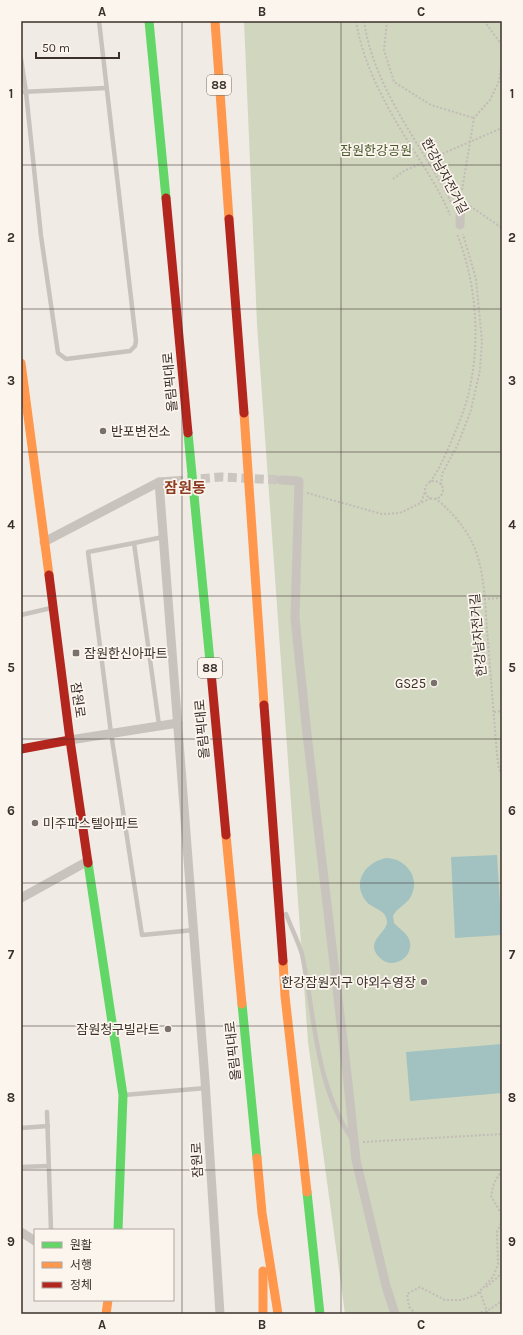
<svg xmlns="http://www.w3.org/2000/svg" width="523" height="1335" font-family="Karla,'Noto Sans KR',sans-serif">
<rect width="100%" height="100%" fill="#f0ebe5"/>
<path fill="#d1d6bf" d="M244,21H502V1314H345L308,1042L257,324Z"/>
<g fill="#a1c2c1">
<path d="M497,855L502,935L455,938L451,857Z"/>
<path d="M386,858C406,858 422,879 410,898C405,905 397,908 393,916L394,923C399,929 406,932 409,939C416,956 393,971 380,958C363,941 388,933 387,921C386,909 372,909 366,901C351,882 366,862 386,858Z"/>
<path d="M502,1044V1093L410,1101L406,1052Z"/>
</g>
<g fill="none" stroke-linecap="round" stroke-linejoin="round">
<path stroke="#ccc6c0" stroke-width="9" stroke-dasharray="9 4.5" stroke-linecap="butt" d="M174,481L221,477L281,480"/>
<g stroke="#c2bbb6" stroke-width="2" stroke-dasharray="2 2" stroke-linecap="butt">
<path d="M356,21C363,65 386,106 409,143C424,167 439,189 450,215"/>
<path d="M364,21C374,89 420,142 451,202"/>
<path d="M387,21L384,50L394,82L431,105L474,118"/>
<path d="M484,21L502,45"/>
<path d="M428,160L502,128"/>
<path d="M393,179L404,171L422,163"/>
<path d="M462,190L474,118L490,100L499,81L502,63"/>
<path d="M470,206L502,228"/>
<circle cx="434" cy="490" r="9"/>
<path d="M430,482C439,470 445,456 451,442C457,427 464,412 468,396C481,343 477,285 457,234"/>
<path d="M441,485L442,474L458,444L471,410L480,370L482,341L476,279L463,234"/>
<path d="M307,493L382,514L400,513L431,498"/>
<path d="M435,498C449,509 463,525 471,540C486,569 485,610 488,642C491,680 494,717 497,755L499,769L502,774"/>
<path d="M421,502L425,492"/>
<path d="M484,599L502,598"/>
<path d="M501,692L502,689"/>
<path d="M494,712L502,711"/>
<path d="M363,1142L502,1134"/>
<path d="M502,1170L494,1183L491,1196L502,1215"/>
<path d="M486,1287L498,1277L502,1271"/>
<path d="M480,1292L488,1314"/>
<path d="M416,1314L409,1307L407,1294L420,1287L445,1300H461L476,1295L493,1277L498,1264L497,1232L502,1221"/>
<path d="M473,1314L487,1311L502,1301"/>
</g>
<g stroke="#c9c3be" stroke-width="4.5">
<path d="M21,59L26,92L41,236L58,353L66,359L130,351L135,346L136,341L99,21"/>
<path d="M21,92L106,88"/>
<path d="M134,543L163,537"/>
<path d="M21,615L51,608"/>
<path d="M159,725L134,543L88,552L111,733L142,935L194,930"/>
<path d="M286,914C291,927 298,941 302,954C315,1016 315,1085 352,1139"/>
<path d="M124,1095L206,1088"/>
<path d="M47,1112L51,1230"/>
<path d="M21,1128L48,1126"/>
<path d="M21,1167L49,1166"/>
</g>
<g stroke="#c9c3be" stroke-width="9">
<path d="M460,225L461,199"/>
<path d="M281,480L299,481L295,618L307,734L348,1083L356,1160L386,1286L395,1314"/>
<path d="M159,482L205,1080L220,1314"/>
<path d="M44,542L159,482L174,481"/>
<path d="M70,740L178,723"/>
<path d="M21,898L88,861"/>
<path d="M21,1232L35,1241"/>
</g>
<g stroke="#63d668" stroke-width="9">
<path d="M149,21L166,198"/>
<path d="M188,433L211,672"/>
<path d="M88,863L123,1095L118,1230"/>
<path d="M242,1004L257,1158"/>
<path d="M307,1192L320,1314"/>
</g>
<g stroke="#ff974d" stroke-width="9">
<path d="M215,21L229,219"/>
<path d="M21,363L49,575"/>
<path d="M244,413L264,705"/>
<path d="M226,835L242,1004"/>
<path d="M283,961L285,996L307,1192"/>
<path d="M257,1158L262,1213L278,1314"/>
<path d="M263,1271V1314"/>
<path d="M106,1314L108,1300"/>
</g>
<g stroke="#b3261e" stroke-width="9">
<path d="M166,198L188,433"/>
<path d="M229,219L244,413"/>
<path d="M49,575L70,740L88,863"/>
<path d="M211,672L226,835"/>
<path d="M264,705L283,961"/>
<path d="M21,749L70,740"/>
</g>
</g>
<path fill="none" stroke="#3b302b" stroke-width="1" stroke-opacity="0.55" d="M182,21V1314M341,21V1314M21,165H502M21,309H502M21,452H502M21,596H502M21,739H502M21,883H502M21,1026H502M21,1170H502"/>
<g fill="#7a716c" stroke="#fbf5ee" stroke-width="1.5">
<circle cx="103" cy="431" r="4"/>
<rect x="72" y="649" width="8" height="8" rx="2"/>
<circle cx="434" cy="683" r="4"/>
<circle cx="35" cy="823" r="4"/>
<circle cx="424" cy="982" r="4"/>
<circle cx="168" cy="1029" r="4"/>
</g>
<g text-anchor="middle" dominant-baseline="central" stroke-width="3.5" stroke-linejoin="round" paint-order="stroke">
<g fill="#fbf5ee" stroke="#756b66" stroke-width="1">
<rect x="207" y="75" width="24" height="20" rx="3"/>
<rect x="198" y="658" width="24" height="20" rx="3"/>
</g>
<g font-size="12" font-weight="bold" fill="#3b302b">
<text x="219" y="85">88</text>
<text x="210" y="668">88</text>
</g>
<g font-size="13" fill="#4a5a2e" stroke="#fbf5ee">
<text x="376" y="150">잠원한강공원</text>
</g>
<g font-size="13" fill="#3b302b" stroke="#fbf5ee">
<text transform="translate(445 176) rotate(62)">한강남자전거길</text>
<text transform="translate(170 382) rotate(-95)">올림픽대로</text>
<text transform="translate(478 635) rotate(-95)">한강남자전거길</text>
<text transform="translate(78 700) rotate(82)">잠원로</text>
<text transform="translate(202 729) rotate(-95)">올림픽대로</text>
<text transform="translate(233 1051) rotate(-96)">올림픽대로</text>
<text transform="translate(197 1160) rotate(-93)">잠원로</text>
</g>
<g font-size="13" fill="#3b302b" stroke="#fbf5ee" text-anchor="start">
<text x="111" y="431">반포변전소</text>
<text x="84" y="653">잠원한신아파트</text>
<text x="426" y="683" text-anchor="end">GS25</text>
<text x="43" y="823">미주파스텔아파트</text>
<text x="416" y="982" text-anchor="end">한강잠원지구 야외수영장</text>
<text x="160" y="1029" text-anchor="end">잠원청구빌라트</text>
</g>
<g font-size="15" font-weight="bold" fill="#8c3b22" stroke="#fbf5ee">
<text x="185" y="488">잠원동</text>
</g>
</g>
<rect width="523" height="1335" fill="none" stroke="#fbf5ee" stroke-width="44"/>
<rect x="34" y="1229" width="140" height="72" fill="#fbf5ee" stroke="#aea6a0"/>
<rect x="42" y="1242" width="20" height="6" fill="#63d668" stroke="#aea6a0"/>
<text x="70" y="1249" font-size="12" fill="#3b302b">원활</text>
<rect x="42" y="1262" width="20" height="6" fill="#ff974d" stroke="#aea6a0"/>
<text x="70" y="1269" font-size="12" fill="#3b302b">서행</text>
<rect x="42" y="1282" width="20" height="6" fill="#b3261e" stroke="#aea6a0"/>
<text x="70" y="1289" font-size="12" fill="#3b302b">정체</text>
<path d="M36 52v6h83v-6" fill="none" stroke="#3b302b" stroke-width="2"/>
<text x="42" y="52" font-size="12" fill="#3b302b" stroke="#fbf5ee" stroke-width="3" paint-order="stroke">50 m</text>
<rect x="22" y="22" width="479" height="1291" fill="none" stroke="#3b302b" stroke-width="1.5"/>
<g font-size="13" text-anchor="middle" font-weight="bold" fill="#3b302b">
<text x="102" y="16">A</text>
<text x="262" y="16">B</text>
<text x="421" y="16">C</text>
<text x="11" y="98">1</text>
<text x="512" y="98">1</text>
<text x="11" y="242">2</text>
<text x="512" y="242">2</text>
<text x="11" y="385">3</text>
<text x="512" y="385">3</text>
<text x="11" y="529">4</text>
<text x="512" y="529">4</text>
<text x="11" y="672">5</text>
<text x="512" y="672">5</text>
<text x="11" y="815">6</text>
<text x="512" y="815">6</text>
<text x="11" y="959">7</text>
<text x="512" y="959">7</text>
<text x="11" y="1102">8</text>
<text x="512" y="1102">8</text>
<text x="11" y="1246">9</text>
<text x="512" y="1246">9</text>
<text x="102" y="1329">A</text>
<text x="262" y="1329">B</text>
<text x="421" y="1329">C</text>
</g>
</svg>
